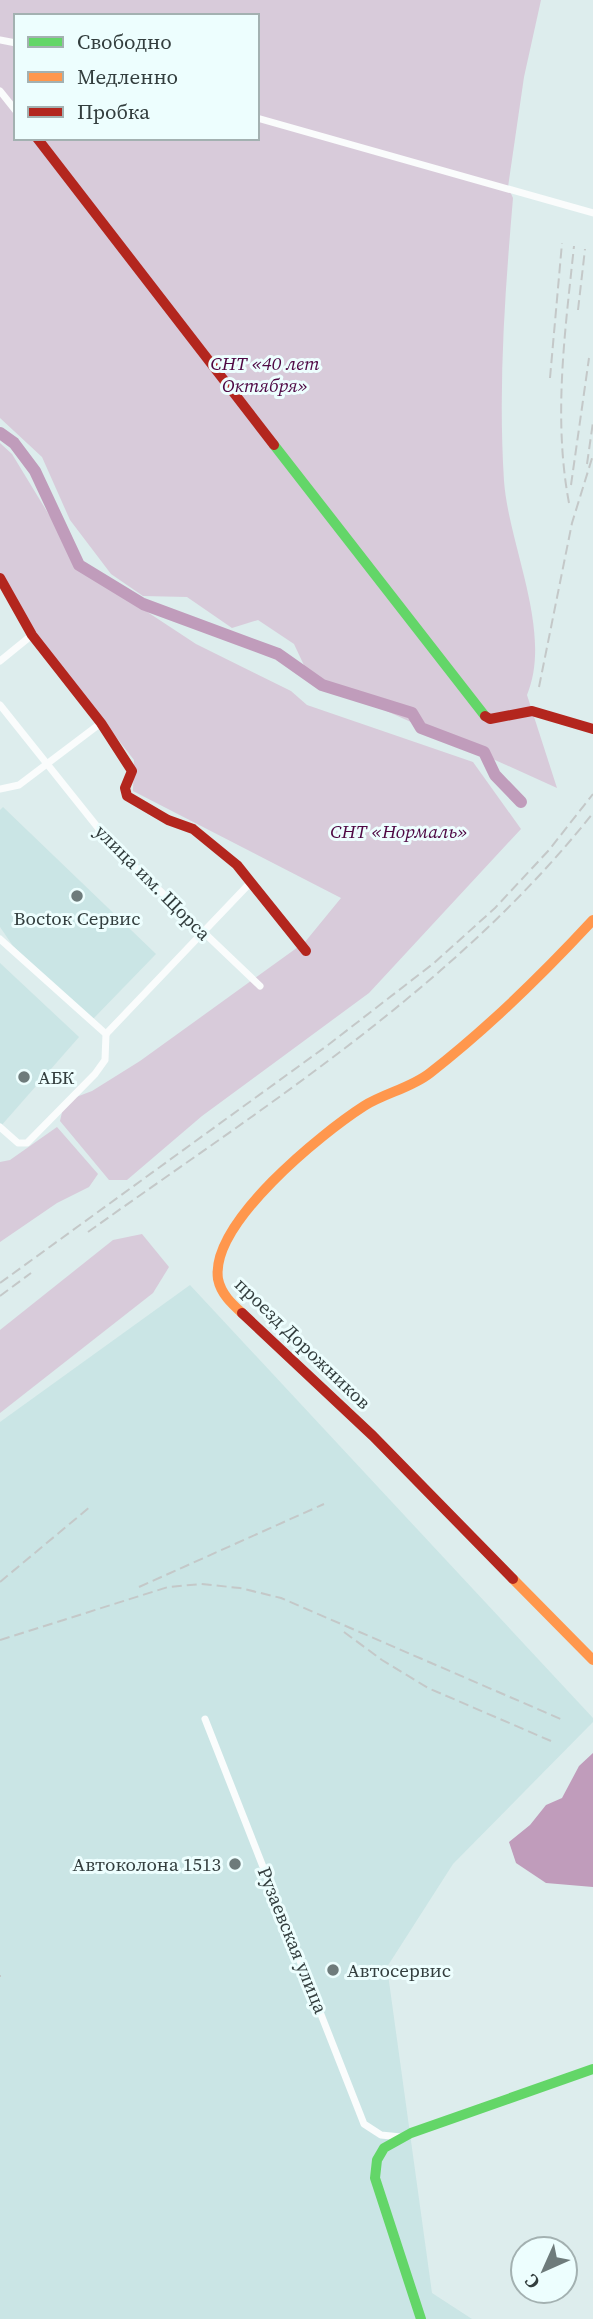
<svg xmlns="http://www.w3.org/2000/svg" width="593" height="2319" font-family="'Source Serif 4',serif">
<rect width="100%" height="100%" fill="#ddeded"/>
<g fill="#cae5e5">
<path d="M3,807L156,954L92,1020L13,946L0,927V810Z"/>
<path d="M0,963L79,1037L0,1127Z"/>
<path d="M190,1285L593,1718V1722L453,1864L387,1967L432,2293L472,2319H0V1422Z"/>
</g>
<g fill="#d8cbda" fill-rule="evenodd">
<path d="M0,0H541L524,77L508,187L513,198C505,292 498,386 504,481C509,547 553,632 527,695L557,788L309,676L294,644L258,620L232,628L187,597L143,596L111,574L70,520L42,457L0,418ZM16,16H257V138H16Z"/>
<path d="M0,443L12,454L82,569L196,644L291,691L307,705L473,762L521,829L369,993L202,1116L127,1180H109L60,1121L63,1108L71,1099L92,1091L140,1061L305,942L341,898L133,791L134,760L31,628L0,581Z"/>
<path d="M57,1127L98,1174L89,1187L57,1203L0,1242V1162L10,1160Z"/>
<path d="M142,1234L169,1267L153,1293L0,1413V1330L113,1240Z"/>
</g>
<path fill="#c09cbb" d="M593,1753V1887L546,1883L516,1863L509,1842L530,1825L546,1805L562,1798L579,1766Z"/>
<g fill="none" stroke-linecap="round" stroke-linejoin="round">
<path stroke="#c09cbb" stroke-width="12" d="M0,433L14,443L35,471L79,565L143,604L278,654L322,685L412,713L421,728L484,752L495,775L521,802"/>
<g stroke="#fafcfc" stroke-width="7">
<path d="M0,40L16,43"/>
<path d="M0,91L16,111"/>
<path d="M257,118L593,213"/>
<path d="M0,661L32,635"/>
<path d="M0,705L111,844L260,986"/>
<path d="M0,789L19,785L101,723"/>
<path d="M0,939L106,1034L105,1060L95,1074L27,1143H18L0,1127"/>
<path d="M106,1034L250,883"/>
<path d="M205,1719L364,2124L381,2135L401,2137"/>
</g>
<g stroke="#63d668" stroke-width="10">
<path d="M274,445L485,716"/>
<path d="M421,2319L375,2178L377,2160L384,2148L411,2133L593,2069"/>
</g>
<g stroke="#ff974d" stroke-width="10">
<path d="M242,1313C232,1304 221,1294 218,1279C210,1223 322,1133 364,1106C385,1093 411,1088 430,1073C489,1027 543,974 593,920"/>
<path d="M513,1579L593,1660"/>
</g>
<g stroke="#b3261e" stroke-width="10">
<path d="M37,138L274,445"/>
<path d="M0,578L32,635L101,723L132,771L125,788L127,796L168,820L193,829L237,865L306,951"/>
<path d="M485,716L490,719L532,711L593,729"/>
<path d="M242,1313L373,1436L513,1579"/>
</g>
<g stroke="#c4c8c8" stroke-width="2" stroke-dasharray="10 5" stroke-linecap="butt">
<path d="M578,310L585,249"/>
<path d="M550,378L562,243"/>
<path d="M587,464L593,422"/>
<path d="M571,485L589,358"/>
<path d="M569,503C553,418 565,332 574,246"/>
<path d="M539,687L572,523L593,455"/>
<path d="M88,1232C266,1105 456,986 593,813"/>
<path d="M0,1283L328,1045L434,963L495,908L549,850L593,794"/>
<path d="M0,1296L31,1273"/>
<path d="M0,1582L91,1506"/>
<path d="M139,1587L324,1504"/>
<path d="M344,1632L382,1660L428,1688L551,1741"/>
<path d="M0,1640L168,1587L201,1584L240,1588L281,1598L563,1720"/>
<path d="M0,1976H1"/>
</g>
</g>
<g fill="#6e7b7b" stroke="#edfefe" stroke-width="2.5">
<circle cx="77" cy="896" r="7"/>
<circle cx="24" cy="1077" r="7"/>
<circle cx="235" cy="1864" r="7"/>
<circle cx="333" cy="1970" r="7"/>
</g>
<g text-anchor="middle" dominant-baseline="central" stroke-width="6" stroke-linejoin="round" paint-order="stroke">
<g font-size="19" font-style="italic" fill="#4e0743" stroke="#edfefe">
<text x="265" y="363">СНТ «40 лет<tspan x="265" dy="22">Октября»</tspan></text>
<text x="399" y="831">СНТ «Нормаль»</text>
</g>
<g font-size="19" fill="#333e3e" stroke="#edfefe">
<text transform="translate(153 882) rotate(45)">улица им. Щорса</text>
<text transform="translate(303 1343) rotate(44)">проезд Дорожников</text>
<text transform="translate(293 1940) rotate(68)">Рузаевская улица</text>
</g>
<g font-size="19" fill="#333e3e" stroke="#edfefe" text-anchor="start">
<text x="77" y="918" text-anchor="middle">Восtок Сервис</text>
<text x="38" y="1077">АБК</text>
<text x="221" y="1864" text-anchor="end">Автоколона 1513</text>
<text x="347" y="1970">Автосервис</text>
</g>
</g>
<rect x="14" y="14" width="245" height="126" fill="#edfefe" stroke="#a3b1b1" stroke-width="2"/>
<rect x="28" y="37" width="35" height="10" fill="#63d668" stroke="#a3b1b1" stroke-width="2"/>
<text x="77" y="49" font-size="21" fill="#333e3e">Свободно</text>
<rect x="28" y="72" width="35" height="10" fill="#ff974d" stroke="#a3b1b1" stroke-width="2"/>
<text x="77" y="84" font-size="21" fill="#333e3e">Медленно</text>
<rect x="28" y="107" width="35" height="10" fill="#b3261e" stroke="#a3b1b1" stroke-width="2"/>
<text x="77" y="119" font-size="21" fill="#333e3e">Пробка</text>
<g transform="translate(544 2270) rotate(225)"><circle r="33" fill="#edfefe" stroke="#a3b1b1" stroke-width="2"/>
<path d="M0-5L12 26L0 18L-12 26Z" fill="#6e7b7b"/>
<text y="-10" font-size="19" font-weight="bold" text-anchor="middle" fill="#333e3e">С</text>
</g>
</svg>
